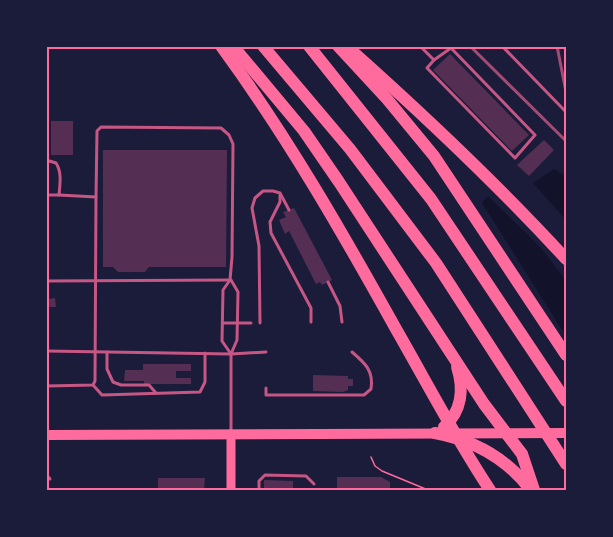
<svg xmlns="http://www.w3.org/2000/svg" width="613" height="537" font-family="'Alegreya Sans',sans-serif">
<rect width="100%" height="100%" fill="#1b1b3a"/>
<g fill="#12122b">
<path d="M554,169L566,176V220L533,183Z"/>
<path d="M488,196L541,248L566,281V336L482,203Z"/>
</g>
<g fill="#542f53">
<path d="M450,54L529,135L512,151L433,70Z"/>
<rect x="51" y="121" width="22" height="34"/>
<path d="M544,140L554,150L529,176L517,165Z"/>
<path d="M103,150H227L226,267H149L145,272H118L113,267H103Z"/>
<path d="M294,208L332,280L322,285L320,282L316,284L289,231L285,234L279,220L286,217L283,212Z"/>
<path d="M55,298L56,307H48V299Z"/>
<path d="M143,364H191V371H176V378H191V384H144V381H124L125,370H143Z"/>
<path d="M313,375L348,376V379H353V386H348V390L343,392L313,391Z"/>
<path d="M337,477H381L390,482V490H337Z"/>
<path d="M158,478H205L204,490H158Z"/>
<path d="M264,480L293,481V490H264Z"/>
</g>
<g fill="none" stroke-linecap="round" stroke-linejoin="round">
<path stroke="#ff6b9d" stroke-width="1.5" d="M371,457L375,466L382,471L428,490"/>
<g stroke="#c65784" stroke-width="3">
<path d="M420,46L434,60"/>
<path d="M502,46L566,112"/>
<path d="M451,48L535,135L515,158L427,68L434,60Z"/>
<path d="M46,160L56,163C62,172 60,184 59,195H46"/>
<path d="M280,195V202L270,222L271,233L311,308V322"/>
<path d="M96,197L97,131L101,127L221,128L229,135L233,144L232,257L230,280L223,290L222,341L231,354"/>
<path d="M231,280L238,292L237,340L231,354V432"/>
<path d="M46,281L230,280"/>
<path d="M328,282L340,306L342,322"/>
<path d="M223,323H251"/>
<path d="M260,323L259,246L252,208L255,198L263,191H273L280,193L289,210"/>
<path d="M46,351L231,354L266,352"/>
<path d="M107,352V369L113,382L121,385H149L156,393"/>
<path d="M93,385L102,395L200,392L205,382V353"/>
<path d="M46,386L93,385L95,381L96,197L59,195"/>
<path d="M266,388V395H364L371,389C374,371 365,363 352,352"/>
<path d="M46,474L50,479"/>
<path d="M259,490V481L265,475L306,476L314,484"/>
</g>
<path stroke="#ff6b9d" stroke-width="9" d="M231,490V434"/>
<path stroke="#ff6b9d" stroke-width="10" d="M46,435L566,433"/>
<g stroke="#ff6b9d" stroke-width="12">
<path d="M221,46C287,136 342,232 396,329C427,383 456,439 490,490"/>
<path d="M233,46L304,131L339,182L484,404L522,454L534,490"/>
<path d="M263,46L350,149L436,263L566,464"/>
<path d="M309,46L431,199L566,401"/>
<path d="M338,46L387,99L434,156L566,355"/>
<path d="M352,51C426,117 499,186 566,259"/>
<path d="M444,427C462,411 464,389 457,367"/>
<path d="M435,433C473,440 506,458 530,489"/>
</g>
<g stroke="#a44b75" stroke-width="3">
<path d="M470,46L566,141"/>
<path d="M557,46L566,92"/>
</g>
</g>
<rect width="613" height="537" fill="none" stroke="#1b1b3a" stroke-width="96"/>
<rect x="48" y="48" width="517" height="441" fill="none" stroke="#ff6b9d" stroke-width="2"/>
</svg>
